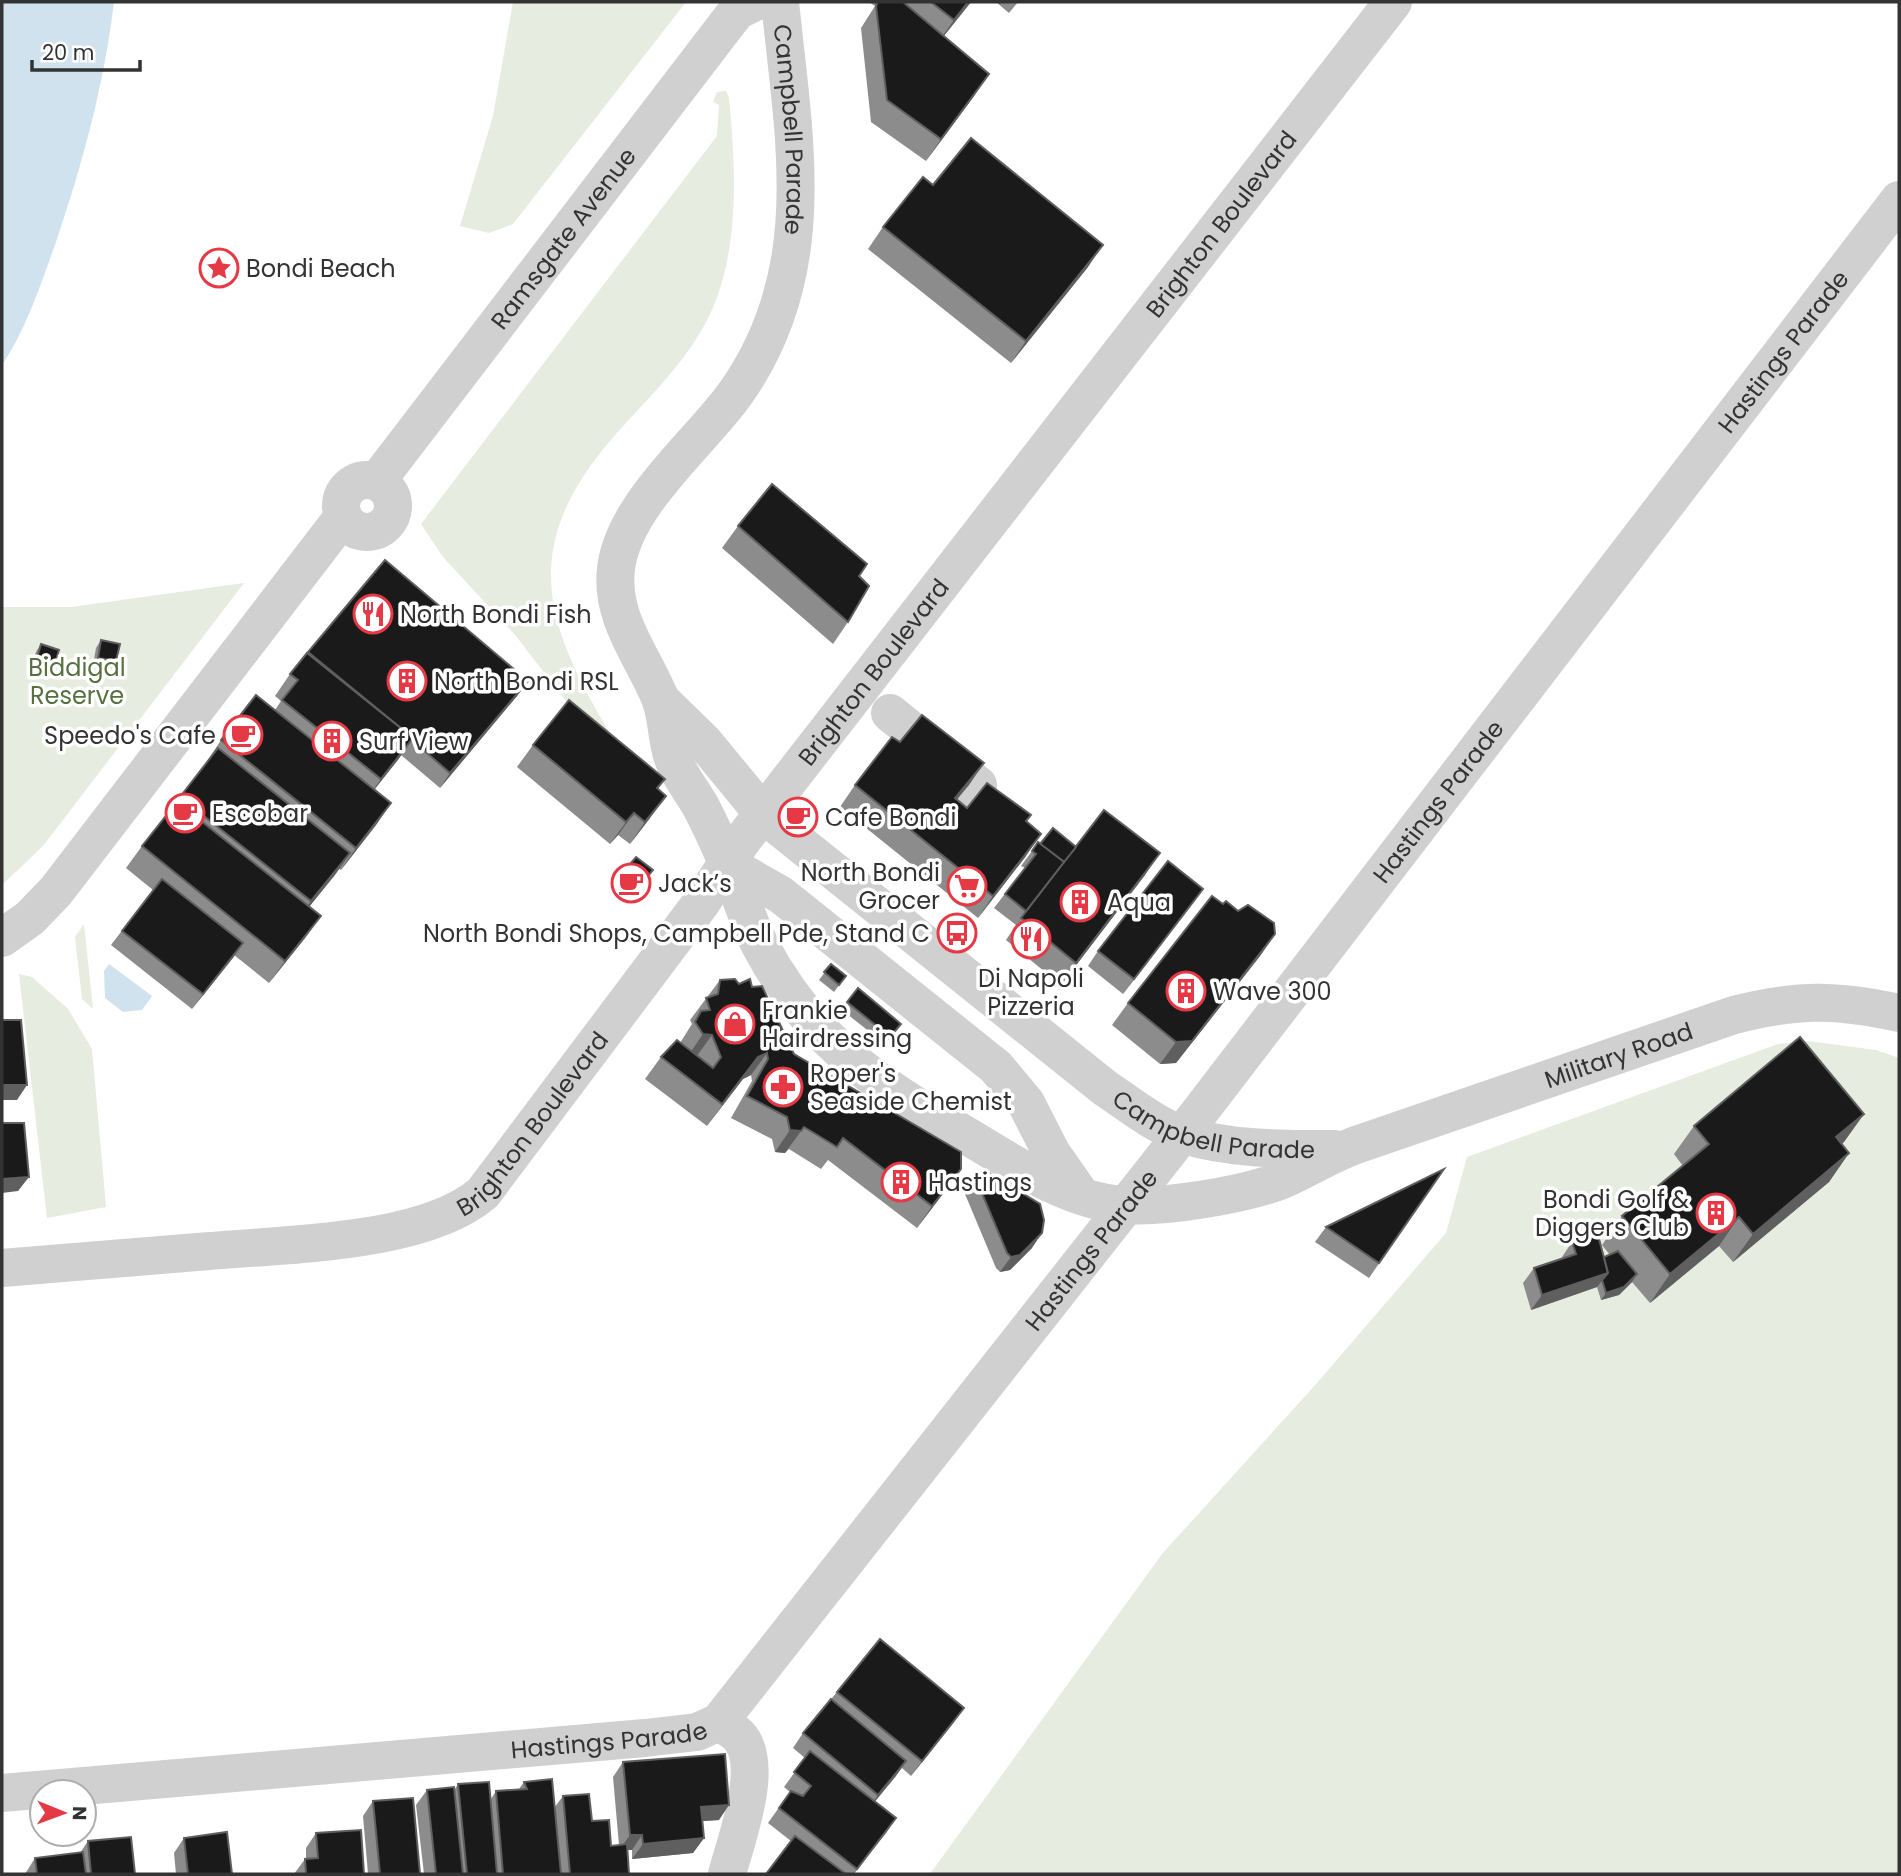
<svg xmlns="http://www.w3.org/2000/svg" width="1901" height="1876" font-family="Poppins,sans-serif">
<rect width="100%" height="100%" fill="#fff"/>
<g fill="#e6ecdf">
<path d="M513,2H686L513,224L489,233L460,226L493,116Z"/>
<path d="M726,91L729,98C736,171 741,259 704,326C680,369 642,404 610,441C507,561 556,644 627,762L588,730L516,636L443,557L421,524L717,136L719,105L713,102L717,92Z"/>
<path d="M244,583L43,846L2,885V607H71Z"/>
<path d="M84,924L93,1009L82,999L75,937Z"/>
<path d="M19,974L32,977L68,1009L92,1049L106,1207L47,1218Z"/>
<path d="M1808,1041L1876,1050L1899,1058V1874H930L1162,1554L1317,1383L1446,1233L1467,1157L1778,1044Z"/>
</g>
<g fill="#cfe2ee">
<path d="M2,2H114C104,85 83,162 56,242C41,283 27,328 2,365Z"/>
<path d="M109,964L152,996L142,1010L123,1012L105,998L104,971Z"/>
</g>
<g fill="none" stroke-linecap="round" stroke-linejoin="round">
<g stroke="#d0d0d0" stroke-width="38">
<path id="s1" d="M780,2C794,140 822,272 735,394C698,445 623,505 616,569C610,618 643,656 660,698C668,718 666,741 674,761C680,777 693,792 701,807C711,826 720,846 728,865C739,891 747,919 760,945C806,1032 865,1078 950,1126C1002,1155 1062,1201 1124,1205C1164,1208 1244,1195 1282,1180C1308,1169 1332,1153 1359,1144C1484,1101 1609,1058 1734,1015C1798,999 1835,999 1899,1013"/>
<circle cx="367" cy="506" r="26"/>
<path id="s2" d="M377,481L726,25L737,11L755,2"/>
<path id="s3" d="M661,700L704,742L764,815L1105,1088C1129,1104 1156,1126 1184,1135C1232,1150 1285,1149 1334,1149"/>
<path d="M890,713L978,785L959,811"/>
<path d="M727,864L781,895L996,1067L1026,1103L1051,1152L1081,1195"/>
<path d="M2,938L30,918L56,891L343,517"/>
<path id="s4" d="M2,1268C71,1262 140,1257 210,1251C286,1244 424,1244 483,1193L701,903L741,842L1393,2"/>
<path d="M719,1722C725,1726 733,1730 738,1735C766,1763 736,1840 727,1874"/>
<path id="s5" d="M2,1793L645,1738L697,1732L719,1722L1198,1114L1899,200"/>
</g>
</g>
<g fill="#8c8c8c">
<path d="M869,2H971L944,36L974,96L926,161L871,122L861,28L875,6Z"/>
<path d="M996,2H1018L1009,13Z"/>
<path d="M933,185L1088,267L1011,363L868,249L883,227Z"/>
<path d="M738,526L859,576L848,622L833,644L722,548Z"/>
<path d="M101,640L116,661L111,668L93,665L96,648Z"/>
<path d="M41,644L48,674L30,668L36,652Z"/>
<path d="M290,674L517,696L440,788L401,755L375,789L391,803L376,825L341,870L339,869L309,907L321,916L305,938L269,983L234,955L192,1009L111,945L153,890L126,868L142,846L206,763L221,740L275,710L281,701L275,696Z"/>
<path d="M900,742L984,763L957,799L967,808L1026,822V856L978,918L840,807L855,785Z"/>
<path d="M533,745L665,779L658,789L650,818L630,844L618,835L610,844L517,767Z"/>
<path d="M1040,844L1076,847L1145,875L1061,985L1006,940L1016,925L994,908L1025,868L1021,866L1032,851Z"/>
<path d="M653,870L630,900L613,886L618,878Z"/>
<path d="M1203,889L1123,994L1088,966L1098,951Z"/>
<path d="M1223,904L1238,911L1275,934L1260,956L1176,1063L1160,1064L1112,1025L1128,1003Z"/>
<path d="M831,964L846,976L834,992L819,980Z"/>
<path d="M720,980L752,987L794,1054L945,1191L917,1228L828,1160L821,1169L789,1149L785,1153L775,1152L772,1139L731,1118L752,1081L751,1075L743,1079L707,1126L645,1079L661,1057L680,1043L692,1024L690,1020Z"/>
<path d="M847,1002L896,1031L885,1044L842,1010Z"/>
<path d="M1864,1114L1842,1144L1849,1153L1829,1182L1733,1262L1719,1246L1650,1303L1632,1282L1619,1295L1601,1300L1597,1287L1531,1310L1523,1283L1534,1268L1562,1258V1257L1572,1242L1604,1257L1610,1255L1602,1245L1622,1216L1683,1166L1674,1154L1694,1126Z"/>
<path d="M1444,1169L1369,1278L1315,1242L1326,1227Z"/>
<path d="M976,1179L1032,1248L1010,1270L1000,1272L996,1268L965,1194Z"/>
<path d="M837,1692L954,1722L911,1776L902,1768L875,1801L896,1818L854,1874H766L791,1841L768,1823L790,1792L784,1787L805,1758L793,1748L803,1733Z"/>
<path d="M623,1762L719,1820L702,1821L704,1838L693,1853L632,1859V1850H627L629,1874H424L416,1805L427,1790L455,1789L458,1784L491,1799L496,1791L519,1789L524,1782L554,1808L563,1796L592,1821L611,1846L619,1845L613,1777Z"/>
<path d="M373,1801L420,1874H368L363,1816Z"/>
<path d="M316,1833L364,1874H294L305,1859H306V1848Z"/>
<path d="M184,1838L232,1874H176L174,1853Z"/>
<path d="M88,1841L135,1874H25L35,1858L80,1853Z"/>
</g>
<g fill="#5f5f5f">
<path d="M968,2H971L934,48L954,20Z"/>
<path d="M989,74L974,96L926,161L941,139Z"/>
<path d="M1103,245L1088,267L1011,363L1026,341Z"/>
<path d="M98,658L116,661L111,668L93,665Z"/>
<path d="M36,661L54,667L48,674L30,668Z"/>
<path d="M528,681L517,696L440,788L450,773Z"/>
<path d="M413,738L398,760L365,801L381,779Z"/>
<path d="M984,763L969,785L940,820L955,798Z"/>
<path d="M666,796L650,818L630,844L645,822Z"/>
<path d="M391,803L376,825L341,870L356,848Z"/>
<path d="M634,813L618,835L610,844L626,822Z"/>
<path d="M1041,834L1026,856L978,918L993,896Z"/>
<path d="M350,853L335,875L296,923L311,901Z"/>
<path d="M1160,853L1145,875L1061,985L1076,963Z"/>
<path d="M1203,889L1193,903L1123,994L1134,979Z"/>
<path d="M321,916L305,938L269,983L285,961Z"/>
<path d="M1275,934L1260,956L1176,1063L1160,1064L1176,1042Z"/>
<path d="M243,943L233,958L192,1009L203,994Z"/>
<path d="M703,1034L712,1035L696,1057L688,1056Z"/>
<path d="M767,1053L751,1075L743,1079L707,1126L758,1057Z"/>
<path d="M2,1085H27L17,1100H2Z"/>
<path d="M1864,1114L1844,1142L1816,1165L1836,1137Z"/>
<path d="M804,1127L785,1153L775,1152L790,1130Z"/>
<path d="M1849,1153L1829,1182L1733,1262L1753,1234Z"/>
<path d="M961,1169L945,1191L917,1228L932,1206Z"/>
<path d="M29,1177L18,1191L2,1193V1179Z"/>
<path d="M1739,1217L1719,1246L1650,1303L1670,1274Z"/>
<path d="M1042,1233L1032,1248L1010,1270L1000,1272L1011,1257Z"/>
<path d="M1608,1273L1597,1287L1531,1310L1542,1295Z"/>
<path d="M1637,1274L1632,1282L1619,1295L1601,1300L1606,1293Z"/>
<path d="M964,1708L954,1722L911,1776L922,1761Z"/>
<path d="M906,1761L896,1776L868,1810L878,1795Z"/>
<path d="M729,1805L719,1820L690,1822L701,1807Z"/>
<path d="M896,1818L886,1833L853,1874Z"/>
<path d="M630,1835H642L632,1850H619Z"/>
<path d="M704,1838L693,1853L632,1859L643,1844Z"/>
</g>
<g fill="#1a1a1a" stroke="#5f5f5f" stroke-width="2">
<path d="M878,2H903L989,74L941,139L887,100L876,6Z"/>
<path d="M931,2H968L954,20Z"/>
<path d="M971,138L1103,245L1026,341L883,227L923,177L933,185Z"/>
<path d="M772,484L867,564L859,576L869,586L848,622L738,526Z"/>
<path d="M385,560L528,681L450,773L412,740L413,738L308,652Z"/>
<path d="M101,640L120,644L116,661L98,658Z"/>
<path d="M41,644L59,650L54,667L36,661Z"/>
<path d="M307,653L413,738L381,779L282,700L298,680L290,674Z"/>
<path d="M256,695L391,803L356,848L221,740Z"/>
<path d="M569,700L665,779L657,788L666,796L645,822L634,813L626,822L533,745Z"/>
<path d="M922,715L984,763L955,798L967,808L987,783L1031,815L1026,821L1041,834L993,896L855,785L892,737L900,742Z"/>
<path d="M218,748L350,853L311,901L180,797Z"/>
<path d="M177,802L321,916L285,961L142,846Z"/>
<path d="M1104,810L1160,853L1076,963L1021,918Z"/>
<path d="M1053,828L1076,847L1064,862L1040,844Z"/>
<path d="M1038,842L1064,862L1026,911L1005,894L1036,854L1032,851Z"/>
<path d="M636,857L653,870L635,892L618,878Z"/>
<path d="M1168,861L1203,889L1134,979L1098,951Z"/>
<path d="M162,879L243,943L203,994L122,931Z"/>
<path d="M1212,896L1223,904L1226,901L1238,911L1248,905L1274,923L1275,934L1192,1041L1176,1042L1128,1003Z"/>
<path d="M831,964L846,976L839,985L824,972Z"/>
<path d="M735,979L739,984L750,979L752,987L762,986L794,1054L961,1152V1169L932,1206L843,1138L837,1147L804,1127L801,1131L790,1130L787,1117L747,1096L768,1059L767,1053L758,1057L722,1104L661,1057L677,1040L713,1068L721,1057L712,1035L703,1034L695,1022L701,1011L710,1010L706,998L718,994L720,980Z"/>
<path d="M858,988L901,1024L890,1037L847,1002Z"/>
<path d="M2,1020H21L27,1085H2Z"/>
<path d="M1800,1037L1864,1114L1836,1137L1849,1153L1753,1234L1739,1217L1670,1274L1622,1216L1709,1144L1694,1126Z"/>
<path d="M2,1123H24L29,1177L2,1179Z"/>
<path d="M1444,1169L1379,1263L1326,1227Z"/>
<path d="M986,1171L1040,1204L1044,1220L1042,1233L1020,1255L1011,1257L1007,1253L976,1179Z"/>
<path d="M1598,1235L1608,1273L1542,1295L1534,1268L1576,1254L1572,1242Z"/>
<path d="M1618,1251L1637,1274L1624,1287L1606,1293L1602,1280L1608,1273L1604,1257Z"/>
<path d="M880,1639L964,1708L922,1761L837,1692Z"/>
<path d="M831,1699L906,1761L878,1795L803,1733Z"/>
<path d="M810,1751L896,1818L857,1869L779,1808L791,1791L803,1796L811,1786L794,1772Z"/>
<path d="M725,1754L729,1805L701,1807L704,1838L643,1844L642,1835H630L623,1762Z"/>
<path d="M552,1779L561,1874H503L496,1791L527,1789L524,1782Z"/>
<path d="M489,1782L497,1874H467L458,1784Z"/>
<path d="M454,1787L463,1874H436L427,1790Z"/>
<path d="M589,1794L592,1821L609,1820L611,1846L627,1844L629,1874H570L563,1796Z"/>
<path d="M413,1798L420,1874H380L373,1801Z"/>
<path d="M361,1830L364,1874H306L305,1859L318,1858L316,1833Z"/>
<path d="M227,1832L232,1874H188L184,1838Z"/>
<path d="M795,1836L846,1874H766Z"/>
<path d="M131,1837L135,1874H91L88,1841Z"/>
<path d="M83,1852L86,1874H37L35,1858Z"/>
</g>
<defs>
<symbol id="sight-ring" viewBox="-11 -11 22 22"><circle r="9.5" fill="#fff" stroke="#e63946" stroke-width="1.5"/><path d="M0-6L1.8-2.2L6-1.7L2.9 1.2L3.7 5.4L0 3.3L-3.7 5.4L-2.9 1.2L-6-1.7L-1.8-2.2Z" fill="#e63946"/></symbol>
<symbol id="restaurant-ring" viewBox="-11 -11 22 22"><circle r="9.5" fill="#fff" stroke="#e63946" stroke-width="1.5"/><path d="M-5-6h1v4h1v-4h1v4h1v-4h1v5L-1.5 .5V6h-2V.5L-5-1ZM5-6V6H3V1.5H1.5Q1.5-4 5-6Z" fill="#e63946"/></symbol>
<symbol id="building-ring" viewBox="-11 -11 22 22"><circle r="9.5" fill="#fff" stroke="#e63946" stroke-width="1.5"/><path d="M-4-6H4V6H1V3H-1V6H-4ZM-2.5-4.3h1.7v1.8h-1.7ZM.8-4.3h1.7v1.8H.8ZM-2.5-1h1.7V.8h-1.7ZM.8-1h1.7V.8H.8Z" fill="#e63946"/></symbol>
<symbol id="cafe-ring" viewBox="-11 -11 22 22"><circle r="9.5" fill="#fff" stroke="#e63946" stroke-width="1.5"/><path d="M-5.5-4.5H6V0H3Q3 3.5 0 3.5H-2.5Q-5.5 3.5-5.5 0ZM3-3.2v2h1.7v-2ZM-6 4.5H4V6H-6Z" fill="#e63946"/></symbol>
<symbol id="supermarket-ring" viewBox="-11 -11 22 22"><circle r="9.5" fill="#fff" stroke="#e63946" stroke-width="1.5"/><path d="M-6-5.5h2.5l.6 2H6L4.5 2H-2.5L-4.4-4H-6ZM-1.5 3.2a1.3 1.3 0 1 0 .1 0ZM3 3.2a1.3 1.3 0 1 0 .1 0Z" fill="#e63946"/></symbol>
<symbol id="bus-ring" viewBox="-11 -11 22 22"><circle r="9.5" fill="#fff" stroke="#e63946" stroke-width="1.5"/><path d="M-5-6H5V4H4V6H2V4H-2V6H-4V4H-5ZM-3.5-4V0h7V-4ZM-3.5 1.2v1.5H-2V1.2ZM2 1.2v1.5H3.5V1.2Z" fill="#e63946"/></symbol>
<symbol id="shop-ring" viewBox="-11 -11 22 22"><circle r="9.5" fill="#fff" stroke="#e63946" stroke-width="1.5"/><path d="M-5-2.5h2.3a2.7 3.5 0 0 1 5.4 0H5L5.5 6h-11ZM-1.5-2.5h3a1.5 2.3 0 0 0-3 0Z" fill="#e63946"/></symbol>
<symbol id="pharmacy-ring" viewBox="-11 -11 22 22"><circle r="9.5" fill="#fff" stroke="#e63946" stroke-width="1.5"/><path d="M-2-6h4v4h4v4h-4v4h-4v-4h-4v-4h4Z" fill="#e63946"/></symbol>
</defs>
<g fill-rule="evenodd">
<use href="#sight-ring" x="197" y="246" width="44" height="44"/>
<use href="#restaurant-ring" x="351" y="592" width="44" height="44"/>
<use href="#building-ring" x="385" y="659" width="44" height="44"/>
<use href="#cafe-ring" x="221" y="713" width="44" height="44"/>
<use href="#building-ring" x="310" y="719" width="44" height="44"/>
<use href="#cafe-ring" x="163" y="791" width="44" height="44"/>
<use href="#cafe-ring" x="776" y="795" width="44" height="44"/>
<use href="#cafe-ring" x="609" y="861" width="44" height="44"/>
<use href="#supermarket-ring" x="945" y="864" width="44" height="44"/>
<use href="#building-ring" x="1058" y="880" width="44" height="44"/>
<use href="#bus-ring" x="935" y="911" width="44" height="44"/>
<use href="#restaurant-ring" x="1009" y="917" width="44" height="44"/>
<use href="#building-ring" x="1164" y="969" width="44" height="44"/>
<use href="#shop-ring" x="713" y="1002" width="44" height="44"/>
<use href="#pharmacy-ring" x="761" y="1065" width="44" height="44"/>
<use href="#building-ring" x="879" y="1160" width="44" height="44"/>
<use href="#building-ring" x="1694" y="1191" width="44" height="44"/>
</g>
<g text-anchor="middle" dominant-baseline="central" stroke-width="7" stroke-linejoin="round" paint-order="stroke">
<g font-size="24" fill="#333" stroke="#fff">
<text stroke="none"><textPath href="#s1" startOffset="128">Campbell Parade</textPath></text>
<text stroke="none"><textPath href="#s4" startOffset="1710">Brighton Boulevard</textPath></text>
<text stroke="none"><textPath href="#s2" startOffset="306">Ramsgate Avenue</textPath></text>
<text stroke="none"><textPath href="#s5" startOffset="2457">Hastings Parade</textPath></text>
<text stroke="none"><textPath href="#s4" startOffset="1143">Brighton Boulevard</textPath></text>
<text stroke="none"><textPath href="#s5" startOffset="1890">Hastings Parade</textPath></text>
<text stroke="none"><textPath href="#s1" startOffset="2006">Military Road</textPath></text>
<text stroke="none"><textPath href="#s3" startOffset="710">Campbell Parade</textPath></text>
<text stroke="none"><textPath href="#s4" startOffset="576">Brighton Boulevard</textPath></text>
<text stroke="none"><textPath href="#s5" startOffset="1323">Hastings Parade</textPath></text>
<text stroke="none"><textPath href="#s5" startOffset="609">Hastings Parade</textPath></text>
</g>
<g font-size="24" fill="#333" stroke="#fff" text-anchor="start">
<text x="246" y="268">Bondi Beach</text>
<text x="400" y="614">North Bondi Fish</text>
<text x="434" y="681">North Bondi RSL</text>
<text x="216" y="735" text-anchor="end">Speedo's Cafe</text>
<text x="359" y="741">Surf View</text>
<text x="212" y="813">Escobar</text>
<text x="825" y="817">Cafe Bondi</text>
<text x="940" y="872" text-anchor="end">North Bondi<tspan x="940" dy="28">Grocer</tspan></text>
<text x="658" y="883">Jack’s</text>
<text x="1107" y="902">Aqua</text>
<text x="930" y="933" text-anchor="end">North Bondi Shops, Campbell Pde, Stand C</text>
<text x="1031" y="978" text-anchor="middle">Di Napoli<tspan x="1031" dy="28">Pizzeria</tspan></text>
<text x="1213" y="991">Wave 300</text>
<text x="762" y="1010">Frankie<tspan x="762" dy="28">Hairdressing</tspan></text>
<text x="810" y="1073">Roper's<tspan x="810" dy="28">Seaside Chemist</tspan></text>
<text x="928" y="1182">Hastings</text>
<text x="1689" y="1199" text-anchor="end">Bondi Golf &amp;<tspan x="1689" dy="28">Diggers Club</tspan></text>
</g>
<g font-size="24" fill="#56703f" stroke="#fff">
<text x="77" y="667">Biddigal<tspan x="77" dy="28">Reserve</tspan></text>
</g>
</g>
<rect width="1901" height="1876" fill="none" stroke="#333333" stroke-width="7"/>
<g transform="translate(63 1813) rotate(91)"><circle r="33" fill="#ffffff" stroke="#adadad" stroke-width="2"/>
<path d="M0-5L12 26L0 18L-12 26Z" fill="#e63946"/>
<text y="-10" font-size="19" font-weight="bold" text-anchor="middle" fill="#333333">N</text>
</g>
<path d="M32 60v10h108v-10" fill="none" stroke="#333333" stroke-width="3.5"/>
<text x="42" y="60" font-size="21" fill="#333333" stroke="#ffffff" stroke-width="5" paint-order="stroke">20 m</text>
</svg>
